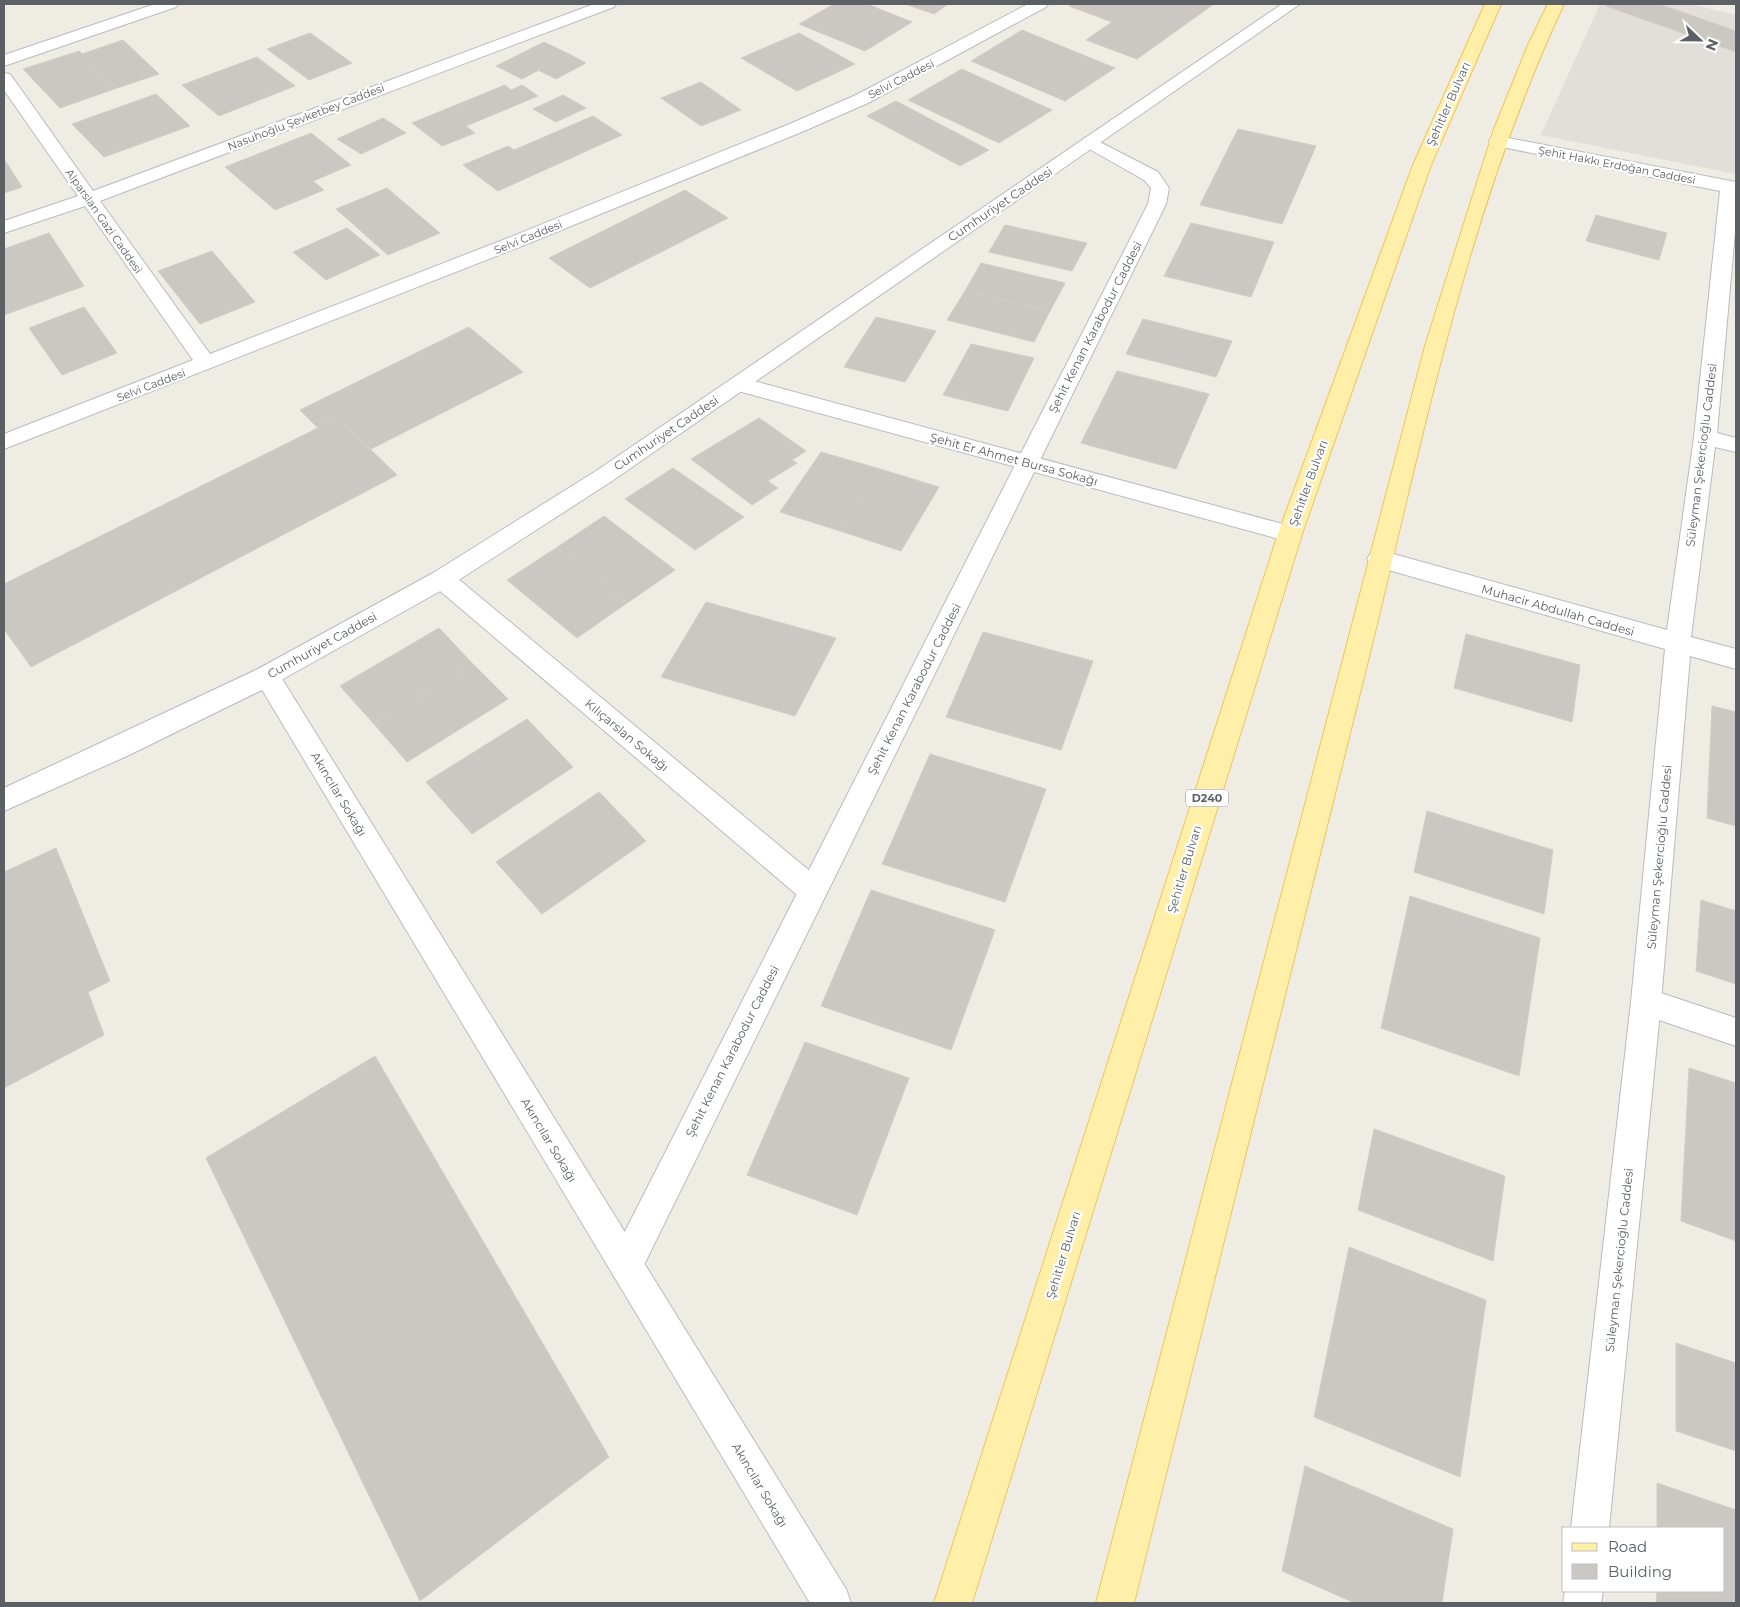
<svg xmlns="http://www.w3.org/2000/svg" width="1740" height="1607" font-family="Montserrat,sans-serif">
<rect width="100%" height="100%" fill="#eeece3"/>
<path fill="#e2dfdb" d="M1600,4H1690L1736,15V174L1541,135Z"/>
<g fill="#cbc8c3" stroke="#d3cdc2">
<path d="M834,4H867L912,22L865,51L799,24Z"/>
<path d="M905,4H948L934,14Z"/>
<path d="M1072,4H1214L1137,59L1086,40L1112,22L1069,6Z"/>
<path d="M1608,4H1659L1736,31V52L1606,6Z"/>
<path d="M1022,30L1115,68L1065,101L971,61Z"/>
<path d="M310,33L352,63L309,80L267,49Z"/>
<path d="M799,33L855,64L797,91L741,58Z"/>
<path d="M123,40L159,74L117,88L82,54Z"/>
<path d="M544,42L569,54L522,79L496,66Z"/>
<path d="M79,51L117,88L60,108L23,69Z"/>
<path d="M569,54L586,63L556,79L538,70Z"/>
<path d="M257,57L295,86L219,116L182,85Z"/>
<path d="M962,69L1052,110L999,143L908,100Z"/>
<path d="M701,82L741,110L701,126L661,98Z"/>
<path d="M505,85L511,90L522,85L538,96L466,126L475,133L442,146L412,123Z"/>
<path d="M156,94L190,126L104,157L72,124Z"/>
<path d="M563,95L586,108L556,122L533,109Z"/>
<path d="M896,101L989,150L960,166L867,116Z"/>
<path d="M593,116L622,135L498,191L463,165L508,146L514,150Z"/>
<path d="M383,118L406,133L361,154L337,139Z"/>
<path d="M1238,129L1316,146L1282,224L1200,205Z"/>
<path d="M311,133L351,165L313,181L324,190L275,210L225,167Z"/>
<path d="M4,159L22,187L4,193Z"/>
<path d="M387,188L440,233L388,255L336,209Z"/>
<path d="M685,190L728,218L590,288L549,258Z"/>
<path d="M1596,215L1667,233L1659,260L1586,241Z"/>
<path d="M1191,223L1274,242L1251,297L1164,276Z"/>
<path d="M1005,225L1087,243L1072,271L989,252Z"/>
<path d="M347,228L380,255L326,280L293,252Z"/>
<path d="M49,233L84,286L4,315V249Z"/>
<path d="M212,251L255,302L200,324L158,271Z"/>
<path d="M981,263L1065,283L1050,311L965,291Z"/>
<path d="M965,291L1050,311L1034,342L947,320Z"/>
<path d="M84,307L117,353L62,375L29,328Z"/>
<path d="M876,317L936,331L905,382L844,367Z"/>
<path d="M1143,319L1232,341L1216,377L1126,354Z"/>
<path d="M469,327L523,372L371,449L338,418L318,428L300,410Z"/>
<path d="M971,344L1034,358L1008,411L943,395Z"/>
<path d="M1117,371L1209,394L1176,469L1081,443Z"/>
<path d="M338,418L397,475L31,667L4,629V584Z"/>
<path d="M759,418L806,451L792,460L797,463L768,481L778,488L752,505L691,459Z"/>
<path d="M821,452L880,469L840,531L780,512Z"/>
<path d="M673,468L744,517L695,550L625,499Z"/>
<path d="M880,469L939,487L901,551L840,531Z"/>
<path d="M604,516L675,570L627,603L556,548Z"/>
<path d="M556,548L627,603L577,638L507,580Z"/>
<path d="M706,602L836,638L795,716L661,677Z"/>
<path d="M439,628L473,664L374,724L340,686Z"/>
<path d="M983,632L1093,661L1061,750L946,717Z"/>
<path d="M1466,634L1580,665L1572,722L1454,688Z"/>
<path d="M473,664L508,699L407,762L374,724Z"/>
<path d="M1712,706L1736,712V826L1707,818Z"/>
<path d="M527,719L573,767L472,834L426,782Z"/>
<path d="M930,754L1046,789L1005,902L882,864Z"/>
<path d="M599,792L646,841L542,914L496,862Z"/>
<path d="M1427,811L1553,850L1544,914L1414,872Z"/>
<path d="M56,848L110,981L88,992L104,1035L4,1088V872Z"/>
<path d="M871,890L995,930L951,1050L821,1006Z"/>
<path d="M1410,896L1540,938L1519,1076L1381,1028Z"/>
<path d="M1701,900L1736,911V984L1696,971Z"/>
<path d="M805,1042L909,1078L857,1215L747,1175Z"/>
<path d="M375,1056L609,1457L420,1601L206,1158Z"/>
<path d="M1689,1068L1736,1083V1241L1681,1221Z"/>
<path d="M1374,1129L1505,1176L1493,1261L1358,1210Z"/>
<path d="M1349,1247L1486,1300L1460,1477L1314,1417Z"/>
<path d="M1676,1343L1736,1363V1451L1676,1431Z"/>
<path d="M1305,1466L1453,1529L1442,1603H1355L1282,1571Z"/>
<path d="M1657,1483L1736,1510V1603H1656L1657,1591H1724V1528H1657Z"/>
</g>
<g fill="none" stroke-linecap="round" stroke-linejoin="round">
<defs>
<g id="minor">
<path d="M739,377L1290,526L1298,528L1302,534L1298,540L1290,542L731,389L728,384L731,379Z"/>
<path d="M442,570L451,573L823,882L827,891L823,900L813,903L803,900L433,585L430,579L433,573Z"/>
<path d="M267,666L276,669L846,1589L851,1603H810L258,683L254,676L258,669Z"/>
<path d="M1646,988L1736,1018V1046L1635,1012L1631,1002L1635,992Z"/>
</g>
<g id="tertiary">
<path d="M155,4H178L176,7L4,66V55Z"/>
<path d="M594,4H616L614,7L100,201L210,354L508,238L792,123L856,95L1028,4H1048L1046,7L868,103L804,131L522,246L4,449V434L193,360L85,206L4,233V221L78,196L4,90V73L10,74L93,191Z"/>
<path d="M1498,136L1736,182V221L1717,433L1736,438V452L1715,447L1691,637L1736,649V669L1690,656L1661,1002L1609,1528H1571L1631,1002L1665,649L1371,565L1367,559L1371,553L1379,550L1667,630L1694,437L1720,191L1492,145L1489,141L1492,137Z"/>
<path d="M1090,137L1158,172L1169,188L1166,204L638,1277L626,1282L614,1277L609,1265L614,1253L1148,204L1151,188L1144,180L1084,146L1081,142L1084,138Z"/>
<path d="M1565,1591H1603L1601,1603H1563Z"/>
</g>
<path id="secondary" d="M1282,4H1300L612,481L451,585L276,683L127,756L4,811V788L258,669L433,573L596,471Z"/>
<g id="primary">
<path d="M1485,4H1501L1431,165L1302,534L972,1603H934L1278,534L1413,165Z"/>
<path d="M1548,4H1564C1466,212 1422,443 1367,665C1289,978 1212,1290 1134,1603H1096L1425,346L1494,129L1528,45Z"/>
</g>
</defs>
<use href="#minor" stroke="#b8bbc0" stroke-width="2"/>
<use href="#tertiary" stroke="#b8bbc0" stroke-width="2"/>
<use href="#secondary" stroke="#b7bac0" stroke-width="2"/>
<use href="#primary" stroke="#f2c458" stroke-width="2"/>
<use href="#minor" fill="#fff" fill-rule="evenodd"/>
<use href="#tertiary" fill="#fff" fill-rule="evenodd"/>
<use href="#secondary" fill="#fff" fill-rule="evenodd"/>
<use href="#primary" fill="#ffefa8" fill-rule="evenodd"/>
</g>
<g text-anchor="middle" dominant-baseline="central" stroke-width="4.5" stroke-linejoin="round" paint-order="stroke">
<g font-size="11" fill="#5b6064" stroke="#fff">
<text transform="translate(901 79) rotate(-27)">Selvi Caddesi</text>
<text transform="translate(306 117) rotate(-21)">Nasuhoğlu Şevketbey Caddesi</text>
<text transform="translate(1617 165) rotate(11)">Şehit Hakkı Erdoğan Caddesi</text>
<text transform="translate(104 221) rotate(55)">Alparslan Gazi Caddesi</text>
<text transform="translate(528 237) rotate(-22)">Selvi Caddesi</text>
<text transform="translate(151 385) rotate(-21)">Selvi Caddesi</text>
</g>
<rect fill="#fff" stroke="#8c9092" stroke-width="1" x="1186" y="789.5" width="42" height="17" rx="4"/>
<g font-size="11" font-weight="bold" fill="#5b6064">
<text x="1207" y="798">D240</text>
</g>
<g font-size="12" fill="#5b6064" stroke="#fff">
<text transform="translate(1448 104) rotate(-66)">Şehitler Bulvarı</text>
<text transform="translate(1000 204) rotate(-34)">Cumhuriyet Caddesi</text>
<text transform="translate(1095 327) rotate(-63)">Şehit Kenan Karabodur Caddesi</text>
<text transform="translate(666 433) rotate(-34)">Cumhuriyet Caddesi</text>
<text transform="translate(1701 455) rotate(-83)">Süleyman Şekercioğlu Caddesi</text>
<text transform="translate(1014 459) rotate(15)">Şehit Er Ahmet Bursa Sokağı</text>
<text transform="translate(1308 483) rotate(-70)">Şehitler Bulvarı</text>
<text transform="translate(1558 610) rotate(16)">Muhacir Abdullah Caddesi</text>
<text transform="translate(322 645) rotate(-29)">Cumhuriyet Caddesi</text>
<text transform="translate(914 689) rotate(-63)">Şehit Kenan Karabodur Caddesi</text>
<text transform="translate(627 735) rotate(40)">Kılıçarslan Sokağı</text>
<text transform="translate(339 794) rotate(59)">Akıncılar Sokağı</text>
<text transform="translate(1659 857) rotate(-85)">Süleyman Şekercioğlu Caddesi</text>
<text transform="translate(1184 869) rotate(-73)">Şehitler Bulvarı</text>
<text transform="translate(732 1051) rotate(-63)">Şehit Kenan Karabodur Caddesi</text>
<text transform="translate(549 1140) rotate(59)">Akıncılar Sokağı</text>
<text transform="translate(1063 1255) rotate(-73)">Şehitler Bulvarı</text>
<text transform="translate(1619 1260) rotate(-84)">Süleyman Şekercioğlu Caddesi</text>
<text transform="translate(760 1485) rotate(59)">Akıncılar Sokağı</text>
</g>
</g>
<rect width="1740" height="1607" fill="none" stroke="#5b6064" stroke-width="10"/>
<rect x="1562" y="1527" width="162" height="65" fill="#ffffff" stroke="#bdbfc1"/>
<rect x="1572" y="1543" width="25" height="8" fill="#ffefa8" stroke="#bdbfc1"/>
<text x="1608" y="1552" font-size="15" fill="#5b6064">Road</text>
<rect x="1572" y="1564" width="25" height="15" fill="#cbc8c3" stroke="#bdbfc1"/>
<text x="1608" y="1577" font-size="15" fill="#5b6064">Building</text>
<g transform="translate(1700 40) rotate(112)" stroke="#ffffff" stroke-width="4" paint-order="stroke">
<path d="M0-4L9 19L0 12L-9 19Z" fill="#5b6064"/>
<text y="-8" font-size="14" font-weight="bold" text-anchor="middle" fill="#5b6064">N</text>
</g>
</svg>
